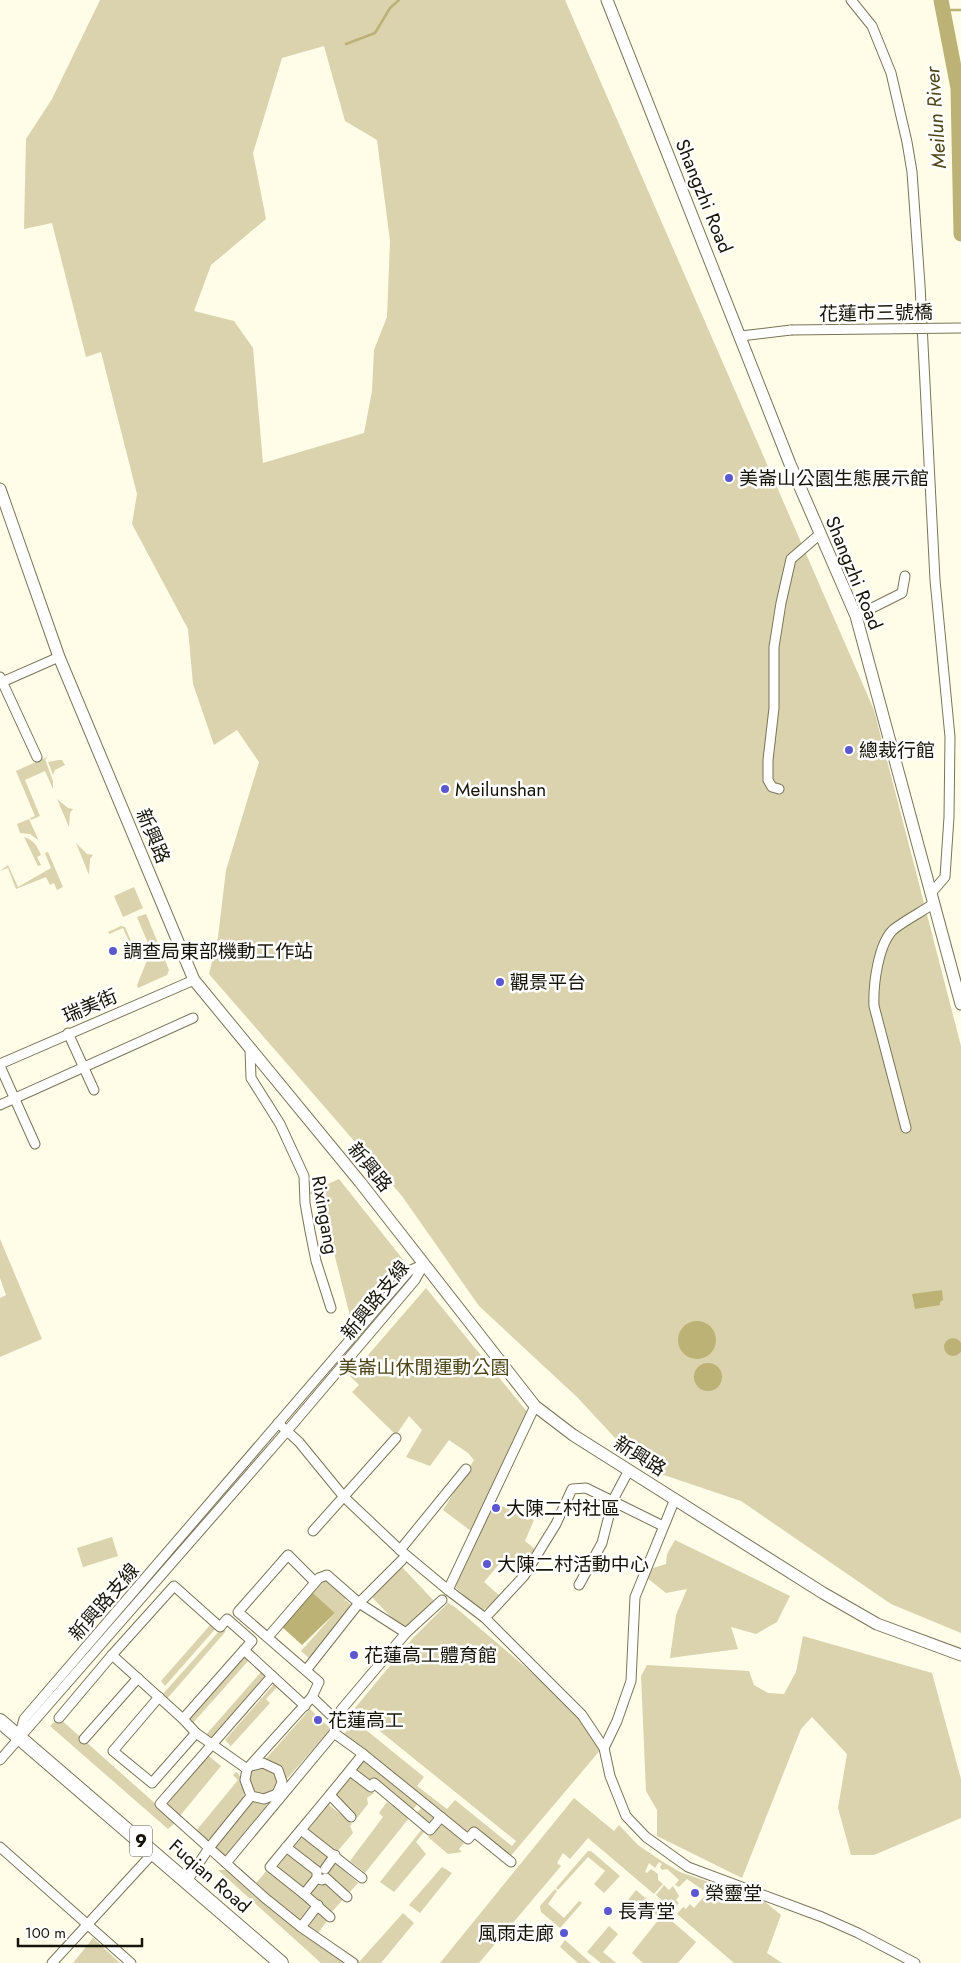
<svg xmlns="http://www.w3.org/2000/svg" width="961" height="1963" font-family="Jost,'Noto Sans TC',sans-serif">
<rect width="100%" height="100%" fill="#fffce8"/>
<g fill="#dad3ae" fill-rule="evenodd">
<path d="M100,0H565L874,710L961,1046V1633L891,1604L741,1501L643,1468L577,1397L479,1306L402,1196L209,974L218,937L226,870L259,762L237,730L214,745L193,684L188,629L132,524L137,494L101,352L86,357L52,223L24,229L26,139L52,99ZM324,46L345,121L377,140L390,241L387,317L374,350L372,391L364,433L263,463L253,348L234,321L194,311L211,265L266,219L253,153L282,58Z"/>
<path d="M49,756L45,759L53,781V789L45,771L25,780L40,816L31,820L30,818L35,816L16,771Z"/>
<path d="M58,760H62L65,765L55,770L53,775L48,762Z"/>
<path d="M57,799L68,808L73,809L70,813L69,827Z"/>
<path d="M29,819L38,839V840L30,834L20,833L17,824Z"/>
<path d="M24,837C34,840 37,846 41,855L37,857L41,865L38,866Z"/>
<path d="M76,843L87,854L93,855L90,859L89,875Z"/>
<path d="M48,852L63,887L57,890L54,883L50,885L46,877L16,889L8,868L0,871L8,865L18,887L51,868L45,853Z"/>
<path d="M134,887L143,908L123,917L114,896Z"/>
<path d="M146,914L169,970L167,975L138,988L137,985L148,958L153,955L137,917Z"/>
<path d="M121,926L125,927L138,957L137,960L123,961L134,953L123,928L109,934L108,932Z"/>
<path d="M339,1179L405,1262L352,1324L320,1197L308,1193Z"/>
<path d="M0,1239L42,1339L0,1357V1298L6,1295L0,1278Z"/>
<path d="M426,1288L528,1413L471,1531L443,1510L474,1460L468,1453L449,1440L430,1466L406,1457L422,1430L409,1416L396,1435L352,1392L359,1385L350,1376Z"/>
<path d="M495,1503L534,1520L525,1541L536,1550L512,1584L521,1570L505,1557L484,1582L500,1596L508,1588L501,1597L482,1611L454,1586Z"/>
<path d="M112,1537L118,1556L83,1567L77,1548Z"/>
<path d="M675,1540L790,1596L777,1622L756,1634L731,1627L738,1649L670,1658L676,1615L687,1589L666,1593L647,1578L653,1568L666,1564L667,1554Z"/>
<path d="M402,1567L435,1602L404,1631L371,1596Z"/>
<path d="M324,1578L346,1598L344,1602L346,1600L354,1608L310,1659L301,1651L335,1613L313,1593Z"/>
<path d="M445,1601L455,1607L573,1708L602,1748L509,1858L474,1829L467,1837L343,1735L355,1721L424,1777L417,1786L447,1809L455,1800L512,1846L516,1841L360,1715L355,1708L413,1638L447,1604Z"/>
<path d="M211,1624L216,1628L165,1686L161,1681Z"/>
<path d="M222,1628L226,1631L166,1700L161,1696Z"/>
<path d="M803,1636L932,1673L961,1779V1818L874,1855H851L838,1808L847,1754L812,1717L801,1729L742,1878L657,1836V1810L646,1791L641,1676L647,1665L749,1671L754,1685L768,1693L784,1694L796,1672Z"/>
<path d="M243,1655L249,1660L192,1724L186,1719Z"/>
<path d="M262,1671L271,1678L213,1743L204,1737Z"/>
<path d="M274,1684L277,1687L266,1699L270,1703L231,1746L225,1740Z"/>
<path d="M310,1709L331,1729L285,1781L263,1762Z"/>
<path d="M59,1718L176,1822L168,1829L50,1726Z"/>
<path d="M205,1753L221,1766L179,1817L162,1802Z"/>
<path d="M365,1757L419,1802L411,1812L353,1771Z"/>
<circle cx="263" cy="1781" r="15"/>
<path d="M236,1772C244,1779 246,1788 243,1798L211,1838L207,1840L196,1831L238,1780L233,1775Z"/>
<path d="M351,1773L374,1793L367,1798L368,1804L357,1818L332,1796Z"/>
<path d="M574,1798L614,1831L619,1825L638,1845L663,1862L680,1872L764,1901L781,1915L767,1953L782,1963H734L677,1914L683,1907L686,1909L690,1904L694,1908L707,1893L687,1879L679,1887L675,1885L679,1880L667,1869L662,1870L660,1867L662,1864L659,1862L655,1868L649,1863L645,1872L647,1873L651,1869L658,1874V1880L663,1884L654,1894L588,1838L570,1859L563,1853L557,1863L561,1866L479,1963H440Z"/>
<path d="M254,1801L264,1802L267,1805L224,1858L214,1849Z"/>
<path d="M387,1802L409,1818L365,1873L350,1861L383,1817L379,1813Z"/>
<path d="M327,1803L352,1824L350,1826L353,1833L336,1853L305,1830Z"/>
<path d="M424,1805L433,1813L435,1818L429,1825L416,1814Z"/>
<path d="M441,1823L464,1843L459,1849L462,1852L448,1854L428,1837Z"/>
<path d="M422,1829L425,1831L416,1842L426,1854L394,1892L380,1882Z"/>
<path d="M301,1834L331,1858L324,1868L317,1869L290,1847Z"/>
<path d="M288,1849L314,1874L304,1892L273,1868Z"/>
<path d="M588,1851H591L620,1876L604,1893L594,1884L605,1871L588,1857L558,1890L556,1888Z"/>
<path d="M334,1861L358,1883L347,1895L328,1878L327,1869Z"/>
<path d="M270,1867L330,1917L318,1933C331,1944 347,1950 360,1961L403,1913L414,1923L381,1963H321L218,1870H229L255,1884Z"/>
<path d="M442,1867L452,1873L420,1913L409,1905Z"/>
<path d="M317,1880L323,1881L345,1897L330,1914L307,1894Z"/>
<path d="M664,1885L669,1890L673,1886L679,1896L676,1900L679,1903L673,1910L656,1895Z"/>
<path d="M555,1889L557,1891L548,1904L564,1918L579,1901L582,1903L560,1928L541,1912L540,1906Z"/>
<path d="M636,1890L696,1942L678,1963H643L632,1953L660,1918L644,1904L633,1917L622,1908Z"/>
<path d="M609,1926L618,1934L603,1952L616,1963H601L587,1952Z"/>
<path d="M93,1938L120,1963H73Z"/>
<path d="M565,1940L591,1963H578L560,1947Z"/>
</g>
<g fill="#bcb276">
<path d="M942,1290L943,1300L940,1302V1305L915,1309L912,1294Z"/>
<circle cx="697" cy="1340" r="19"/>
<circle cx="953" cy="1347" r="9"/>
<circle cx="708" cy="1377" r="14"/>
<path d="M313,1593L335,1613L302,1645L281,1626Z"/>
</g>
<g fill="none" stroke-linecap="round" stroke-linejoin="round">
<g stroke="#bcb276" stroke-width="2.5">
<path d="M943,10H961"/>
<path d="M346,44L375,33L390,8L399,0"/>
<path d="M958,93H961"/>
<path d="M958,100L961,104"/>
</g>
<path stroke="#bcb276" stroke-width="15" d="M941,0L958,88L961,234"/>
<defs>
<g id="minor">
<path d="M851,0L872,26L891,73L907,142L912,172L920,285L935,580L950,737L949,817L945,877L932,892"/>
<path d="M741,336L791,330"/>
<path d="M856,616L902,593L905,576"/>
<path d="M0,677L37,757"/>
<path d="M0,683L59,657"/>
<path d="M779,789L772,787L768,780V760L774,708V647L781,603L791,559L820,534"/>
<path d="M68,1033L94,1090"/>
<path d="M250,1049L251,1078L280,1124L304,1176L305,1203L310,1231L316,1261L331,1308"/>
<path d="M0,1064L194,980"/>
<path d="M0,1066L35,1144"/>
<path d="M0,1105L193,1018"/>
<path d="M906,1128L874,1006C873,986 878,943 894,929C906,920 921,912 933,904"/>
<path d="M278,1423L299,1442L344,1497L400,1550L448,1590L485,1618L582,1715L604,1748L610,1776L626,1816L646,1837L688,1867L822,1917L858,1933L915,1963"/>
<path d="M313,1531L396,1438"/>
<path d="M400,1550L466,1469"/>
<path d="M579,1585L602,1543L613,1500L629,1470"/>
<path d="M448,1590L535,1406"/>
<path d="M485,1618L524,1576L556,1524L572,1489L586,1488L663,1526"/>
<path d="M268,1637L319,1578L327,1575L359,1603L402,1560"/>
<path d="M307,1669L359,1603L406,1633"/>
<path d="M272,1676L160,1804L265,1898L301,1927L353,1963"/>
<path d="M159,1697L113,1751L152,1783L196,1733"/>
<path d="M312,1697L319,1682L238,1612L288,1555L315,1582"/>
<path d="M59,1718L112,1655"/>
<path d="M183,1719L112,1655L174,1586L220,1627L227,1619L252,1641L244,1650"/>
<path d="M334,1733L363,1754L441,1817"/>
<path d="M19,1737L24,1719L409,1271L424,1264"/>
<path d="M84,1739L138,1678"/>
<path d="M604,1748L617,1721L631,1681L635,1597L675,1499"/>
<path d="M0,1760L287,1431L415,1280L424,1264"/>
<path d="M251,1766L263,1763L278,1770L282,1782L277,1794"/>
<path d="M247,1769L196,1733L183,1719L244,1650L305,1706"/>
<path d="M350,1771L371,1787L374,1783L430,1830L441,1817L468,1839L474,1832L511,1862"/>
<path d="M330,1795L351,1817"/>
<path d="M280,1797L277,1794L264,1799L251,1796L245,1780L247,1769L312,1697L336,1720"/>
<path d="M301,1830L362,1878"/>
<path d="M0,1847L131,1963"/>
<path d="M286,1847L317,1871V1878L304,1894L270,1867C301,1829 333,1792 363,1754"/>
<path d="M226,1863L334,1733L341,1710L406,1633L442,1600"/>
<path d="M325,1869L335,1855"/>
<path d="M317,1878L322,1880L326,1878L347,1897"/>
<path d="M187,1881L209,1848L251,1796"/>
<path d="M304,1894L330,1917"/>
<path d="M301,1927L318,1905"/>
<path d="M52,1963L154,1852"/>
</g>
<g id="tertiary">
<path d="M607,0L790,464L856,616L961,1004"/>
<path d="M0,489L59,657L194,980L360,1182L535,1406L573,1435L823,1593L877,1624L961,1655"/>
</g>
<path id="primary" d="M0,1721L281,1963"/>
</defs>
<use href="#minor" stroke="#7a7557" stroke-width="11"/>
<use href="#tertiary" stroke="#7a7557" stroke-width="13"/>
<use href="#primary" stroke="#7a7557" stroke-width="16"/>
<use href="#minor" stroke="#fff" stroke-width="9"/>
<use href="#tertiary" stroke="#fff" stroke-width="11"/>
<use href="#primary" stroke="#fff" stroke-width="14"/>
<defs>
<path id="minor-bridge" d="M791,330L961,328"/>
</defs>
<use href="#minor-bridge" stroke="#7a7557" stroke-width="11" stroke-linecap="butt"/>
<use href="#minor-bridge" stroke="#fff" stroke-width="9"/>
</g>
<g fill="#5a57cf" stroke="#fff" stroke-width="2">
<circle cx="729" cy="478" r="5"/>
<circle cx="849" cy="750" r="5"/>
<circle cx="445" cy="789" r="5"/>
<circle cx="113" cy="951" r="5"/>
<circle cx="500" cy="982" r="5"/>
<circle cx="496" cy="1508" r="5"/>
<circle cx="487" cy="1564" r="5"/>
<circle cx="354" cy="1655" r="5"/>
<circle cx="318" cy="1720" r="5"/>
<circle cx="695" cy="1893" r="5"/>
<circle cx="608" cy="1911" r="5"/>
<circle cx="564" cy="1933" r="5"/>
</g>
<g text-anchor="middle" dominant-baseline="central" stroke-width="5" stroke-linejoin="round" paint-order="stroke">
<rect fill="#fff" stroke="#5c5a52" stroke-width="1" x="130" y="1825.5" width="22" height="31" rx="4"/>
<g font-size="18" font-weight="bold" fill="#161408">
<text x="141" y="1841">9</text>
</g>
<g font-size="19" fill="#161408" stroke="#fff">
<text transform="translate(704 196) rotate(68)">Shangzhi Road</text>
<text transform="translate(876 313) rotate(-1)">花蓮市三號橋</text>
<text transform="translate(854 573) rotate(68)">Shangzhi Road</text>
<text transform="translate(153 836) rotate(67)">新興路</text>
<text transform="translate(90 1006) rotate(-23)">瑞美街</text>
<text transform="translate(370 1167) rotate(51)">新興路</text>
<text transform="translate(325 1215) rotate(80)">Rixingang</text>
<text transform="translate(375 1300) rotate(-51)">新興路支線</text>
<text transform="translate(640 1456) rotate(32)">新興路</text>
<text transform="translate(104 1602) rotate(-49)">新興路支線</text>
<text transform="translate(210 1876) rotate(41)">Fuqian Road</text>
</g>
<g font-size="19" fill="#161408" stroke="#fff" text-anchor="start">
<text x="739" y="478">美崙山公園生態展示館</text>
<text x="859" y="750">總裁行館</text>
<text x="455" y="789">Meilunshan</text>
<text x="123" y="951">調查局東部機動工作站</text>
<text x="510" y="982">觀景平台</text>
<text x="506" y="1508">大陳二村社區</text>
<text x="497" y="1564">大陳二村活動中心</text>
<text x="364" y="1655">花蓮高工體育館</text>
<text x="328" y="1720">花蓮高工</text>
<text x="705" y="1893">榮靈堂</text>
<text x="618" y="1911">長青堂</text>
<text x="554" y="1933" text-anchor="end">風雨走廊</text>
</g>
<g font-size="19" fill="#4d4515" stroke="#fff">
<text x="424" y="1367">美崙山休閒運動公園</text>
</g>
<g font-size="20" font-style="italic" fill="#4c4415" stroke="#fff">
<text transform="translate(936 118) rotate(-94)">Meilun River</text>
</g>
</g>
<path d="M18 1938v8h124v-8" fill="none" stroke="#161408" stroke-width="2.5"/>
<text x="25" y="1938" font-size="15" fill="#161408" stroke="#ffffff" stroke-width="4" paint-order="stroke">100 m</text>
</svg>
